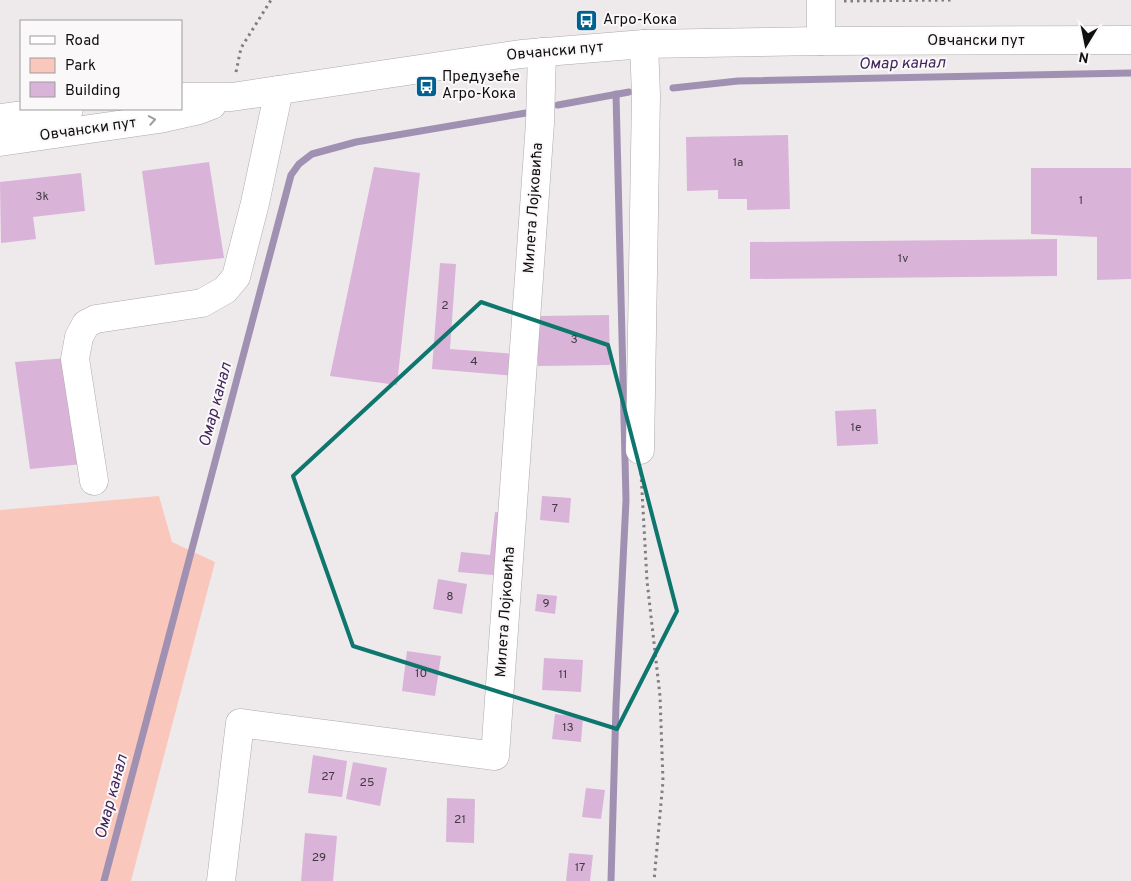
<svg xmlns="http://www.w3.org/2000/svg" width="1131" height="881" font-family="Overpass,sans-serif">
<rect width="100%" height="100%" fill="#eeeaec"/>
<path fill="#fac7bc" d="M159,496L172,542L215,562L131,881H0V510Z"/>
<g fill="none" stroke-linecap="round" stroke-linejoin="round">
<g stroke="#a091b2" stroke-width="7">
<path d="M673,88L738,81L1131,73"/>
<path d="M558,105L629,92"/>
<path d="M104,881L291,175L299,164L312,154L356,142L526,113"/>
<path d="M611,881L616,705L626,500L616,94"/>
</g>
</g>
<g fill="#dab3d9">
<path d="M788,135L790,209L747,210V199H718V190L687,191L686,137Z"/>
<path d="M209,162L224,258L155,265L142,171Z"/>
<path d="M374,167L420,173L397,385L330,376Z"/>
<path d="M1031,168H1131V279L1097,280V237L1031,234Z"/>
<path d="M81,173L85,211L33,217L36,239L1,243L0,182Z"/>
<path d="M1057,239V276L750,279V242Z"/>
<path d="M440,263L456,264L450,349L517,354L515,376L432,369Z"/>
<path d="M609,315L610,365L538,366L537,316Z"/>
<path d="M68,358L83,464L30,469L15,362Z"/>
<path d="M876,409L878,444L837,446L835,411Z"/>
<path d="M542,496L571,498L569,523L540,520Z"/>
<path d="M495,512L511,514L504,576L458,572L461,552L490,555Z"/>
<path d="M438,579L467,584L462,614L433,609Z"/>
<path d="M537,594L557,596L555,614L535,611Z"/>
<path d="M407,651L441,656L435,696L402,691Z"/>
<path d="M544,658L583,660L581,692L542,690Z"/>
<path d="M555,714L583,717L581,742L552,739Z"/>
<path d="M313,755L347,761L342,797L308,793Z"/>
<path d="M353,762L387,768L380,806L346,799Z"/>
<path d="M586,788L605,790L601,819L582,817Z"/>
<path d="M447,798L475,799L474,843L446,842Z"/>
<path d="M305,833L337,836L333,881H301Z"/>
<path d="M569,853L593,855L590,881H566Z"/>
</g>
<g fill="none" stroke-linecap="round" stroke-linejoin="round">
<defs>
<g id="minor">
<path d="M821,41V0"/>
<path d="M181,97H232L521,54L644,44L821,41L1131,40"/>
<path d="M0,118L69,109"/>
<path d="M0,142L159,119L199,110L212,105"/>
<path d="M640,450L646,95L644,44"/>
<path d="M94,481L75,359L79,337L86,324L96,319L202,303L225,290L236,277L255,203L279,90"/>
<path d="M221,881L240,723L495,756L540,123L542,52"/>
</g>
</defs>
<use href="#minor" stroke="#adaaab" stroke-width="29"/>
<g stroke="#7f7d7e" stroke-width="3" stroke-dasharray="2.5 4" stroke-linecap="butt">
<path d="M844,1L954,0"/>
<path d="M236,72L241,48L271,0"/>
<path d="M641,473L647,581L660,696L663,781L654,881"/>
</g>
<use href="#minor" stroke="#fff" stroke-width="28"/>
</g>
<defs><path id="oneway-chevron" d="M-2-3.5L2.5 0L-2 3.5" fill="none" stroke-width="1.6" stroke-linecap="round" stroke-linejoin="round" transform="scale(1.25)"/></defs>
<use stroke="#a09f9f" href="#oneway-chevron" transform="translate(152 120) rotate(-10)"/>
<path fill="none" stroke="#0f766e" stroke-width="4" stroke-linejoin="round" d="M481,302L608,345L677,611L617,729L353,646L293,476Z"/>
<defs>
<symbol id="bus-square" viewBox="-11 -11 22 22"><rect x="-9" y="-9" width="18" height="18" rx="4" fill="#006191" stroke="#fbf8f9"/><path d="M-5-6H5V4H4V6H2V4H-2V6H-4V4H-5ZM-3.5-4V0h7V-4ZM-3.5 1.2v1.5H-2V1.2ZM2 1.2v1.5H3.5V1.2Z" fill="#fff"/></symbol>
</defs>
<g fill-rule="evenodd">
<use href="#bus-square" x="574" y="8" width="25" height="25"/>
<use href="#bus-square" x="414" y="74" width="25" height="25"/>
</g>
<g text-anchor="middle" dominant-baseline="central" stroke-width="4" stroke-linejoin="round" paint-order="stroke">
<g font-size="12" fill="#433942">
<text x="738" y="163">1a</text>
<text x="42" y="197">3k</text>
<text x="1081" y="201">1</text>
<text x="903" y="259">1v</text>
<text x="445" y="306">2</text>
<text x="574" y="340">3</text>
<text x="474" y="362">4</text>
<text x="856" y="428">1e</text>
<text x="555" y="509">7</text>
<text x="450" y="597">8</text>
<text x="546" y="604">9</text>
<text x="421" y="674">10</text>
<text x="563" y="675">11</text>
<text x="568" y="728">13</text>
<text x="328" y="777">27</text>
<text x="367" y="783">25</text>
<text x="460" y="820">21</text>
<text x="319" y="858">29</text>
<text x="580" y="868">17</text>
</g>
<g font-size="15" fill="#111010" stroke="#fbf8f9" text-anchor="start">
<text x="603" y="20">Агро-Кока</text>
<text x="442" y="77">Предузеће<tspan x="442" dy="17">Агро-Кока</tspan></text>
</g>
<g font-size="15" fill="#111010" stroke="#fbf8f9">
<text x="976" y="41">Овчански пут</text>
<text transform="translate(555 52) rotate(-5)">Овчански пут</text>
<text transform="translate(88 130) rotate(-8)">Овчански пут</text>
<text transform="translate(534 208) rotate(-86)">Милета Лојковића</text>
<text transform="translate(506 612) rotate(-86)">Милета Лојковића</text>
</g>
<g font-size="16" font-style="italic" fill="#40245b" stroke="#fbf8f9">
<text transform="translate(902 64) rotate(-1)">Омар канал</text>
<text transform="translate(216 405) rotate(-75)">Омар канал</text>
<text transform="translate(112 797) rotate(-75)">Омар канал</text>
</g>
</g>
<rect x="20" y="20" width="162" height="90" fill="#fbf8f9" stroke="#9d9b9c"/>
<rect x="30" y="36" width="25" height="8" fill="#ffffff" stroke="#9d9b9c"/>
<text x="65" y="45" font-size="15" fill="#111010">Road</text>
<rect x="30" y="58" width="25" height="15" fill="#fac7bc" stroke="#9d9b9c"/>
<text x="65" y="70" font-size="15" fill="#111010">Park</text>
<rect x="30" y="82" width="25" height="15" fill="#dab3d9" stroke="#9d9b9c"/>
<text x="65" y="95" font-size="15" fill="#111010">Building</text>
<g transform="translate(1086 45) rotate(190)" stroke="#fbf8f9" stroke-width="4" paint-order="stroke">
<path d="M0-4L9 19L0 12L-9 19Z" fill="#111010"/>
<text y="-8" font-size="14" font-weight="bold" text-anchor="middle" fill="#111010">N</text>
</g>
</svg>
